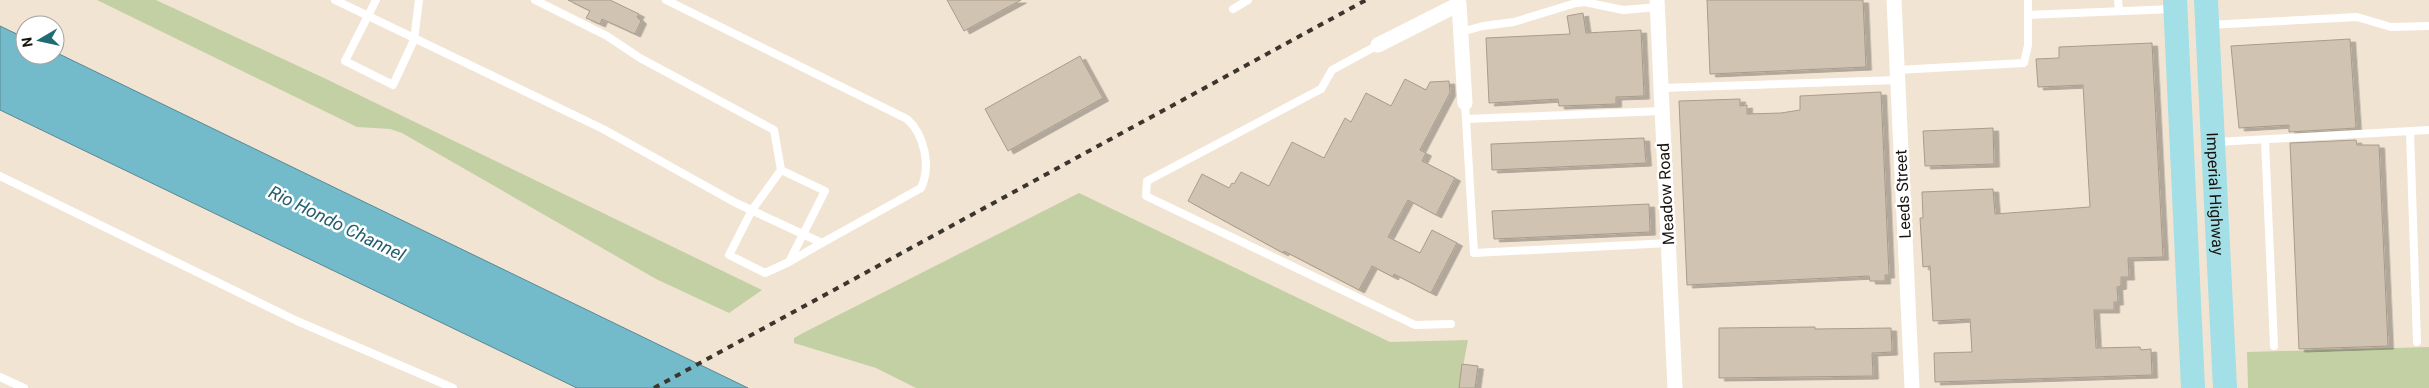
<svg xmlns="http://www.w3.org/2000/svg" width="2429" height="388" font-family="Roboto,sans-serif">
<defs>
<filter id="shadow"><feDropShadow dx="5.5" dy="3" stdDeviation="0" flood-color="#0004"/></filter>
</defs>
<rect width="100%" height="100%" fill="#f2e4d2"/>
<g fill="#c3d0a4">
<path d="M97,0H156L324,78L762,290L729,313L656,279L402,133L390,129L357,127Z"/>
<path d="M1079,193L1390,342L1468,340L1459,388H916L876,368L794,343V338L803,333Z"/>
<path d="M2429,347V388H2248L2247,352Z"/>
</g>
<path fill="#73bacb" stroke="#588892" d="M0,26L25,38V55H55V52L748,388H577L0,110Z"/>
<g fill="#d0c3b1" stroke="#a89c8b" filter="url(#shadow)">
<path d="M568,0H610L639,14L637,17L641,21L635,34L602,19L600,24L586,18L590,11Z"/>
<path d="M947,0H1021L964,31Z"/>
<path d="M1707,0H1863L1866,67L1710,74Z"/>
<path d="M1583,13L1586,33L1641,30L1644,96L1616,97V104L1559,106L1558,99L1489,103L1486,38L1570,34L1567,16Z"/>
<path d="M2350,39L2356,128L2289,132V125L2239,128L2231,46Z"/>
<path d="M2152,43L2163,257L2128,258L2129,277H2121V286L2117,287L2118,302H2114V310H2094L2096,348L2140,347L2141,350L2151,349L2152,375L1935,382L1934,353L1972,352L1970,319L1933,321L1930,266L1923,267L1920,218H1923L1922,192L1993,189L1995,214L2090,207L2083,85L2038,87L2036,59L2059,58V47Z"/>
<path d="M1080,56L1103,98L1008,151L985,109Z"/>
<path d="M1405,79L1426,90L1430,82L1449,81L1450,93L1420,150L1426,153L1422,161L1455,178L1436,215L1408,200L1388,237L1420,253L1432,230L1457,243L1431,293L1394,274L1393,277L1372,266L1359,290L1284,251L1283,253L1188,201L1202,174L1229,188L1232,183L1234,184L1241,172L1269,186L1292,142L1324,158L1345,118L1351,122L1366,93L1391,106Z"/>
<path d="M1881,92L1889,275H1885V281H1870L1869,276L1687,285L1679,101L1740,99V106L1747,105V114L1781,113L1800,110V96Z"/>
<path d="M1993,128L1994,164L1925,166L1923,131Z"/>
<path d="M1644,138L1646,163L1492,170L1491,144Z"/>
<path d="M2356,140L2357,145H2379L2388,346L2299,349L2290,143Z"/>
<path d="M1649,204L1650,232L1494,239L1492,211Z"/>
<path d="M1815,327V329L1891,328L1892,352L1872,353L1873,376L1719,378V328Z"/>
<path d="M1462,364L1478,366L1475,388H1459Z"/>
</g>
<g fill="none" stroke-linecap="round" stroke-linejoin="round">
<g stroke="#fff" stroke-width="8">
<path d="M335,0L603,129L736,203L822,243L921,188C931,167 925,135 907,119L666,0"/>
<path d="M376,0L345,61L393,85L414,40L419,0"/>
<path d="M535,0L607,36L640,58L774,130L781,170L752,210L729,255L765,273L789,262L825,191L781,170"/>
<path d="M2118,0L2119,10"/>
<path d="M1233,9L1248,0"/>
<path d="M2028,15L2174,9"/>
<path d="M2209,25L2357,17L2391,27L2429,26"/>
<path d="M1461,32L1483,26L1514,22L1576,3L1585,2L1623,10L1658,7"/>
<path d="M1378,45L1332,70L1321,89L1147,181L1146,196L1415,325L1451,324"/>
<path d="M1897,70L2024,63L2028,45V0"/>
<path d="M1661,88L1898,80"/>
<path d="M1465,103L1474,253L1669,243"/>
<path d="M1466,119L1662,111"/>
<path d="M2410,131L2417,342"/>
<path d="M2265,141L2274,346"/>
<path d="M2216,142L2429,130"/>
<path d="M0,176L297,321L453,388"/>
<path d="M789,262L822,243"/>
<path d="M0,377L24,388"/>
</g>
<g stroke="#fff" stroke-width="15">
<path d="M1657,0L1675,388"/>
<path d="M1894,0L1912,388"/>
<path d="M1378,45L1459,4L1465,103"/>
</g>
<g stroke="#a3dfe6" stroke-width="24">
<path d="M2175,0L2193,388"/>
<path id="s1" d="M2206,0L2225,388"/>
</g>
<path stroke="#3b352d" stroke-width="4" stroke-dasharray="6 6" stroke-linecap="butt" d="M654,388L1366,0"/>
</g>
<g text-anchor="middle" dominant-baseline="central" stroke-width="5" stroke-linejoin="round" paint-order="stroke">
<g font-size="16" fill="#18130d" stroke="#fff">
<text transform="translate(1666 194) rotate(-93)">Meadow Road</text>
<text transform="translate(1903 194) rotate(-93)">Leeds Street</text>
<text stroke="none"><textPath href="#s1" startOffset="194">Imperial Highway</textPath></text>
</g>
<g font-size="18" font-style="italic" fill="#255f6c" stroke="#fff">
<text transform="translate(337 223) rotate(26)">Rio Hondo Channel</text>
</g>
</g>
<g transform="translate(40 40) rotate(261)"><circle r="24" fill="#ffffff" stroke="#a3a19e"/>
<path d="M0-4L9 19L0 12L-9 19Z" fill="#206c72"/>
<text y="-8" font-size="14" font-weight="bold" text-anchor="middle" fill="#18130d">N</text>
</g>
</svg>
